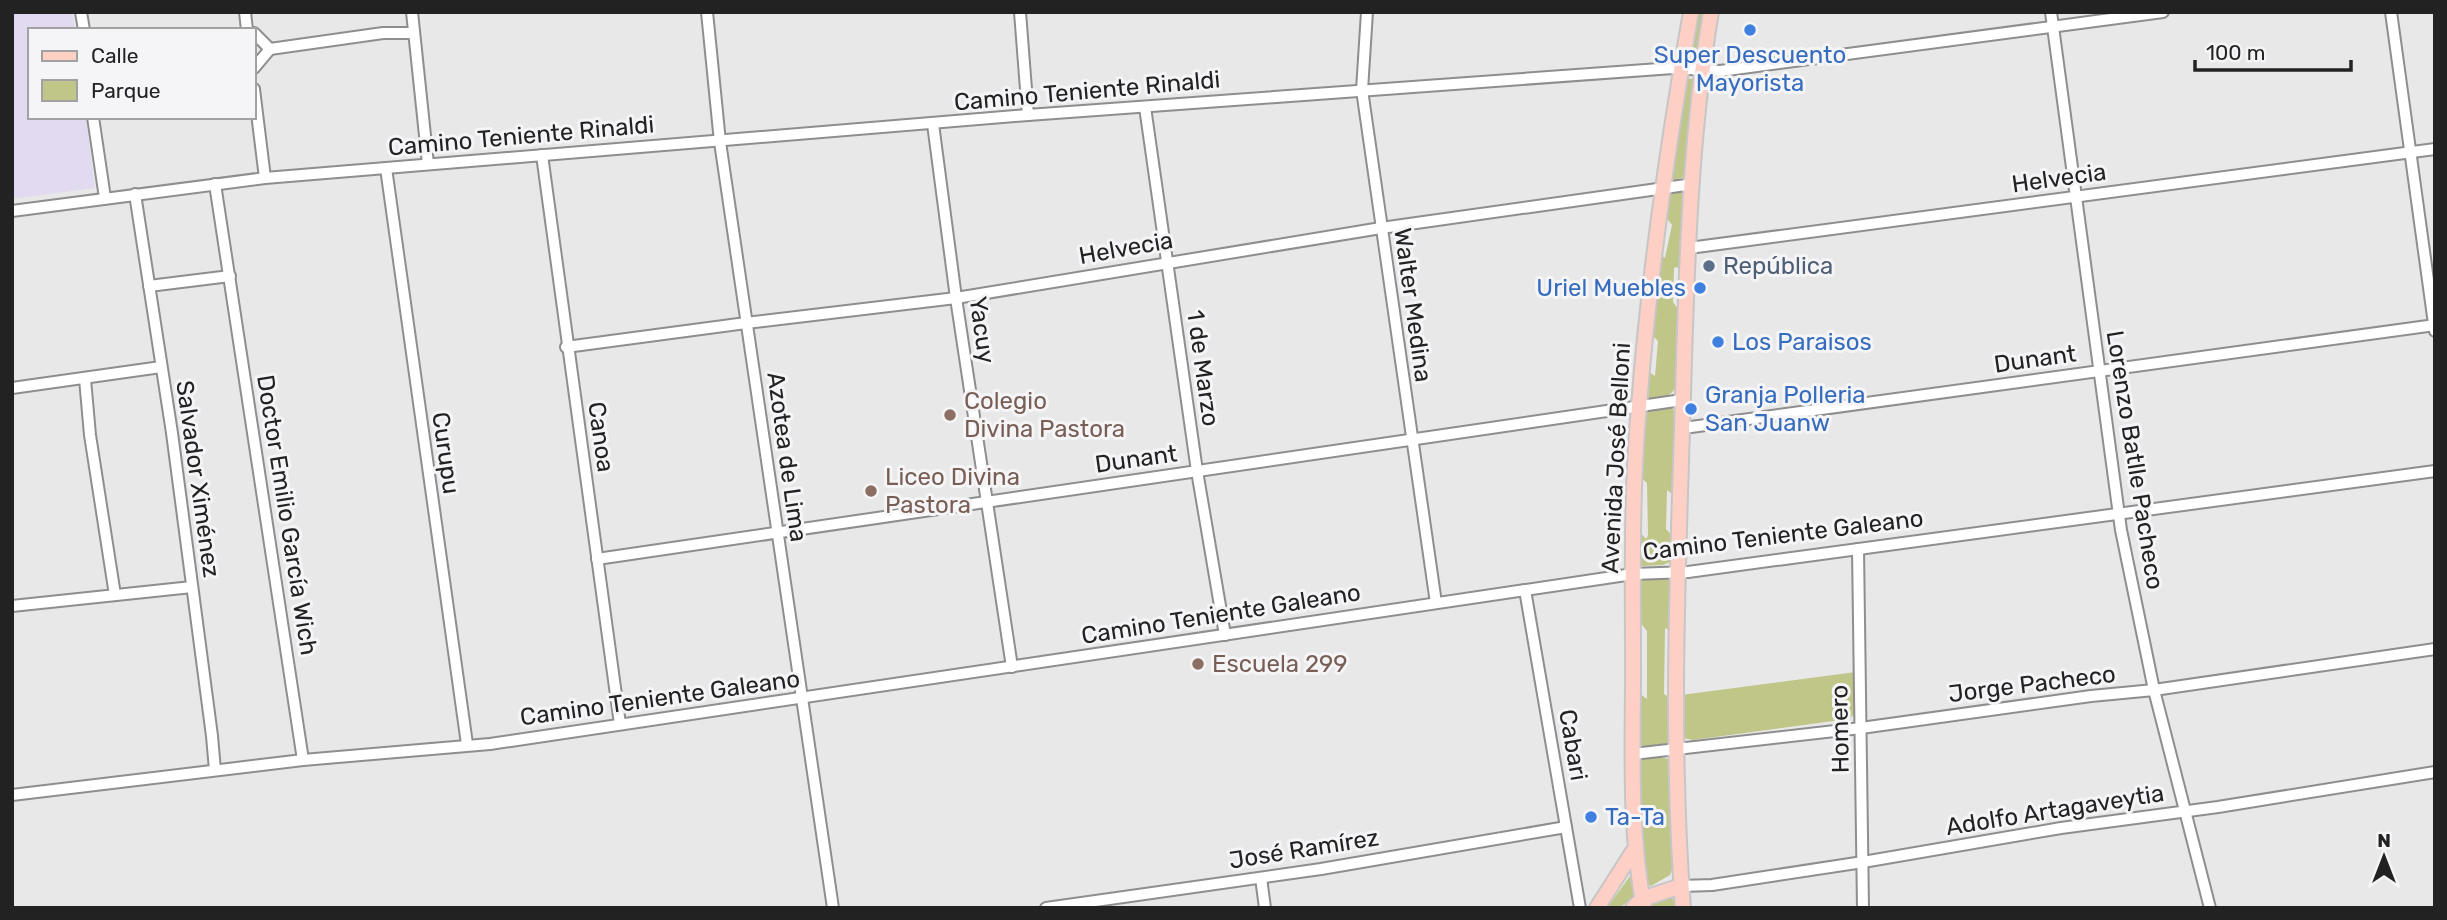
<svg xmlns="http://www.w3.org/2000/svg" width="2447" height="920" font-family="Rubik,sans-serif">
<rect width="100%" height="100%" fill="#e8e8e9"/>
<path fill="#e1daf0" d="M12,12H72L75,30H30V117H86L95,188L12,199Z"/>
<g fill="#c0c588">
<path d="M1697,12H1706L1699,48L1695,49L1692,45Z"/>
<path d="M1686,78L1699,80L1688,176L1674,180L1671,175Z"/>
<path d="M1672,189H1684L1687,192L1683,274L1677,267L1674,268L1673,302L1680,312L1678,383C1673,396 1659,403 1646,397V370L1655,376L1658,341L1649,332L1658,252L1665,258L1672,225L1665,216L1668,194Z"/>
<path d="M1667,406L1672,408L1676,414V497L1667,490L1666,529L1675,539L1673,561L1663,565L1642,566L1640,563L1639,531L1646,539L1648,536L1647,483L1640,477L1643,416L1649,408Z"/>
<path d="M1669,577L1674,582L1673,632L1665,628L1664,694L1672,699L1670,743L1641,747L1639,746V693L1647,699V631L1639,621L1640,581L1644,578Z"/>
<path d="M1856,672L1855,709L1854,715L1848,719L1693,740L1684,738L1681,735V695Z"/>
<path d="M1656,756L1668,759L1672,766L1673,867L1670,875L1651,886L1647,884L1637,811L1642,806L1641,780L1638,778L1639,763L1643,759Z"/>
<path d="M1630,876L1633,877L1635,895L1620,908H1607Z"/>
<path d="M1669,897L1676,900V908H1648L1650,904Z"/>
</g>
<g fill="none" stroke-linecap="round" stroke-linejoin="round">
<defs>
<g id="minor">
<path d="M81,12L84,30"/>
<path d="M245,12L247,30"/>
<path d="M412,12L428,164"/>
<path d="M707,12L720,142L833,908"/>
<path d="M1020,12L1028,115"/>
<path d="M1367,12L1362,90L1436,603"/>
<path d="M2051,12L2121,530L2154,690L2210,908"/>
<path d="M2391,12L2435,331"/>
<path d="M254,33L270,49L383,33H414"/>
<path d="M254,68L270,49"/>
<path d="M254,89L265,178"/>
<path d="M1145,107L1197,471L1225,635"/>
<path d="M93,117L105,198"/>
<path d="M933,124L956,298L1012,667"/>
<path d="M542,155L620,724"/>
<path d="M386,168L467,744"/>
<path d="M215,184L303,760"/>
<path d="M135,194L172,433L212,736L215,770"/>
<path d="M12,211L265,178L386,168L1028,115L1673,68L1720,71L2163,12"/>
<path d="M1689,248L2435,149"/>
<path d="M149,286L230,276"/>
<path d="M566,347L746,323L956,298L1381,228L1693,184"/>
<path d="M85,379L90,435L115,595"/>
<path d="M12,388L161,367"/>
<path d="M1682,426L1691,427L2435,325"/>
<path d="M1858,549L1863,908"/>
<path d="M597,559L1682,400"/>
<path d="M1525,590L1580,908"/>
<path d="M12,606L192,587"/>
<path d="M1633,754L1861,728L2091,696L2154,690L2435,649"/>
<path d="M12,795L303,760L490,744L1633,574L1688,572L2435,471"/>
<path d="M1261,878L1265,908"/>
<path d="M1681,886L1712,885L1863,862L2061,828L2218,807L2435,772"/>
<path d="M1046,908L1321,869L1566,827"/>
</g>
<g id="major">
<path d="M1597,908L1634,850"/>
<path d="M1633,908L1642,899L1681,886"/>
<path d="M1644,908C1629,829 1633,750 1633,670C1633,582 1631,493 1639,406C1649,274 1668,143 1691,12"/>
<path d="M1683,908C1671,749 1677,589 1682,430C1686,294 1688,147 1711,12"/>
</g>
</defs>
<use href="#minor" stroke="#8e8e8f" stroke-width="14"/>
<use href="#major" stroke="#c6c6c6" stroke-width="18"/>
<use href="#minor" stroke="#fff" stroke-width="10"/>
<use href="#major" stroke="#fdcfc5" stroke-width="14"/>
</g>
<g fill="#3f7fe0" stroke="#f5f5f7" stroke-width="2.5">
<circle cx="1750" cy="30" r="7"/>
<circle cx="1700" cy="288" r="7"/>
<circle cx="1718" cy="342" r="7"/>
<circle cx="1691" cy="409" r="7"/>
<circle cx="1591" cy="817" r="7"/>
</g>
<circle fill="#5c6f8a" stroke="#f5f5f7" stroke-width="2.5" cx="1709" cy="266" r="7"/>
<g fill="#8d6e63" stroke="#f5f5f7" stroke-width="2.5">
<circle cx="950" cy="415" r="7"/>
<circle cx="871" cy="491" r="7"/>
<circle cx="1198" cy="664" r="7"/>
</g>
<g text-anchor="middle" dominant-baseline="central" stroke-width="6" stroke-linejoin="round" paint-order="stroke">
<g font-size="24" fill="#366cbe" stroke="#f5f5f7" text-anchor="start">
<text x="1750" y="55" text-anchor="middle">Super Descuento<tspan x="1750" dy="28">Mayorista</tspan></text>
<text x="1686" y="288" text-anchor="end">Uriel Muebles</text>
<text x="1732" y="342">Los Paraisos</text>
<text x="1705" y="395">Granja Polleria<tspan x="1705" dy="28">San Juanw</tspan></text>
<text x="1605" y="817">Ta-Ta</text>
</g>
<g font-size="24" fill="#222" stroke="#f5f5f7">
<text transform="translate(1087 91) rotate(-5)">Camino Teniente Rinaldi</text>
<text transform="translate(521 136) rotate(-5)">Camino Teniente Rinaldi</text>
<text transform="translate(2059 178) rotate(-8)">Helvecia</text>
<text transform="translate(1126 248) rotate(-10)">Helvecia</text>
<text transform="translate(1413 305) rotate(82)">Walter Medina</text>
<text transform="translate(982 330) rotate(82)">Yacuy</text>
<text transform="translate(2035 359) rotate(-8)">Dunant</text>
<text transform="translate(1203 368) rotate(82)">1 de Marzo</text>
<text transform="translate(601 437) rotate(82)">Canoa</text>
<text transform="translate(446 453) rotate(82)">Curupu</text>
<text transform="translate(787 457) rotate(82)">Azotea de Lima</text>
<text transform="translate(1616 458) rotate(-87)">Avenida José Belloni</text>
<text transform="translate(1136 459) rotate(-8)">Dunant</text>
<text transform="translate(2135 460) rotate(81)">Lorenzo Batlle Pacheco</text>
<text transform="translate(198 479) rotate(82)">Salvador Ximénez</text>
<text transform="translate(287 515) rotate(81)">Doctor Emilio García Wich</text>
<text transform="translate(1783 535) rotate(-7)">Camino Teniente Galeano</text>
<text transform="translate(1221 614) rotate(-9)">Camino Teniente Galeano</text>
<text transform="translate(2032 684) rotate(-7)">Jorge Pacheco</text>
<text transform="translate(660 698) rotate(-8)">Camino Teniente Galeano</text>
<text transform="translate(1840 729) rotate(-91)">Homero</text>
<text transform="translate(1573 745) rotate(80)">Cabari</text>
<text transform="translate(2055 810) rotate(-9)">Adolfo Artagaveytia</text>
<text transform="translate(1304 849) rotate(-9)">José Ramírez</text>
</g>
<g font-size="24" fill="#4e5e75" stroke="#f5f5f7" text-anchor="start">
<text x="1723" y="266">República</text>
</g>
<g font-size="24" fill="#785e54" stroke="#f5f5f7" text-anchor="start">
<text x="964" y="401">Colegio<tspan x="964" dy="28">Divina Pastora</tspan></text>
<text x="885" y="477">Liceo Divina<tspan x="885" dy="28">Pastora</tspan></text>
<text x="1212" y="664">Escuela 299</text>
</g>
</g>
<rect width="2447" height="920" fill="none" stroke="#222222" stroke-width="28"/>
<rect x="28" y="28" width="228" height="91" fill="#f5f5f7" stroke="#a1a1a2" stroke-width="2"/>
<rect x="42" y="51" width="35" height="10" fill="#fdcfc5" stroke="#a1a1a2" stroke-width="2"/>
<text x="91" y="63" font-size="21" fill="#222222">Calle</text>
<rect x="42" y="80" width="35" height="21" fill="#c0c588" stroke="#a1a1a2" stroke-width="2"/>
<text x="91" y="98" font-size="21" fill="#222222">Parque</text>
<g transform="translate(2384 857)" stroke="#f5f5f7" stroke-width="5" paint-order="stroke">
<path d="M0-5L12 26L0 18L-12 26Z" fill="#222222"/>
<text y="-10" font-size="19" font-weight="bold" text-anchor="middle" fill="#222222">N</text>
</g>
<path d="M2195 60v10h156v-10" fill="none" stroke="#222222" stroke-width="3.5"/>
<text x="2206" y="60" font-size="21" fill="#222222" stroke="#f5f5f7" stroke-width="5" paint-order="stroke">100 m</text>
</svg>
